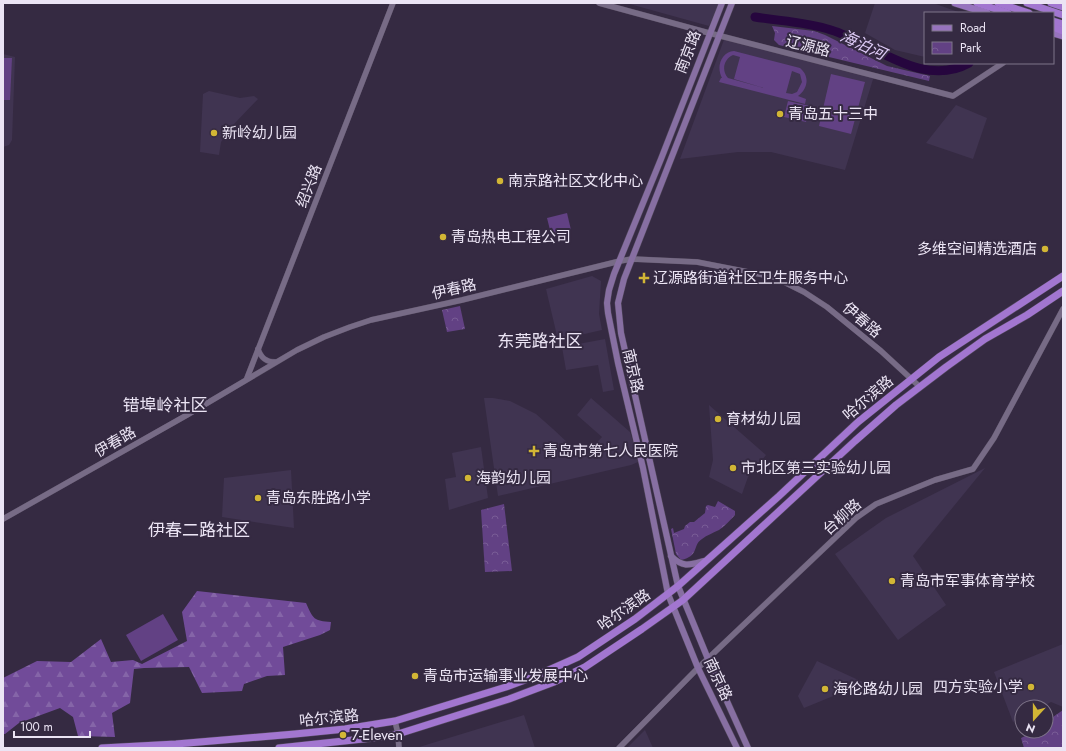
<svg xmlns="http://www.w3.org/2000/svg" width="1066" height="751" font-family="Jost,'Noto Sans SC',sans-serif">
<defs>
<pattern id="forest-firs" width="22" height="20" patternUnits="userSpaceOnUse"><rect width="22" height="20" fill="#714b99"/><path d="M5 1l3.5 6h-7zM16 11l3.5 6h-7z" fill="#8565a8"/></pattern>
<pattern id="park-crowns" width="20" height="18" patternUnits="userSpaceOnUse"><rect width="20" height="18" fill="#624184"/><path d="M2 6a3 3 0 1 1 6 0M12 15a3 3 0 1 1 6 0" fill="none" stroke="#795c96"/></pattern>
</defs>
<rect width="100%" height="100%" fill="#352a42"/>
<g fill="#403451">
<path d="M626,3H719L709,26Z"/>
<path d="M875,3H933L961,13H925V57L895,50L865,33Z"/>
<path d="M725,37L874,76L845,170L771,152H738L680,159Z"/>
<path d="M3,54L15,57L12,140L9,145L3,147Z"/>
<path d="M209,91L240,98L254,96L258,99L235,123L221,142L219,155L200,152L203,94Z"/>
<path d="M956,105L987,118L973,159L926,143Z"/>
<path d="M592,276L601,281L599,314L602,330L558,340L546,289Z"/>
<path d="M605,339L614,390L603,392L598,365L566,370L562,347Z"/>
<path d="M484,398H493L510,401L536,414L553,429L583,457L602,437L577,415L591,398L630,432L634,444L638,462L631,465L498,496Z"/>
<path d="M709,405L766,455L748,477L742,494L709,477L713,460Z"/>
<path d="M481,447L488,498L449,510L445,479L456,477L452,453Z"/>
<path d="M985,468L913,556L946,605L898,640L835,554L886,518Z"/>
<path d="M291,470L294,528L222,517L224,478Z"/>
<path d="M1063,644V707L1051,702L1042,707H1022V717L1013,722L994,672Z"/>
<path d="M817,661L865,683L804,708L798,696Z"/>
<path d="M524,715L535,748H416L465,733Z"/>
<path d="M645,730L653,748H627Z"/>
</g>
<path fill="url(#forest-firs)" d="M197,591L306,603C313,619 314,621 331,622L330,630L320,635L283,647L285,675L267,676L244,684L242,691L202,693L189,667L144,668L134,669L130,703L112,713L115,737L78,736L73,717L60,708L19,723L5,734H3V678L37,661L71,662L101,639L111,662L133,660L142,664L187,641L182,612Z"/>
<g fill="url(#park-crowns)">
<path d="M772,26L814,31L825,35L887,66L930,76L929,81L779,45L774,40L775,33Z"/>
<path d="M460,306L465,329L447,332L442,310Z"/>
<path d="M718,501L735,511V515C730,520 725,526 719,530C713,533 707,535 702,539C692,545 700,556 681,560L676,554L671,529L673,528L674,533L684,529L685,526L690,522H694L705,513L706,506L708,505L715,507Z"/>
<path d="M504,504L512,571L485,572L481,510Z"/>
<path d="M1063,710V748H1024L1021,738L1036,731H1046V726L1053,723V717Z"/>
</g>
<g fill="#624184" fill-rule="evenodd">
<path d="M734,51L800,68C810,76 808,89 798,96L806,99L805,104L719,82L721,78H722C716,67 721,52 734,51ZM733,55L740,57L734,79L764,88L728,78C721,70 724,59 733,55ZM792,71L800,74L802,82L797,92L792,94L786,93Z"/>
<path d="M3,58H12L10,100H3Z"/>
<path d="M831,74L865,82L851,134L819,126Z"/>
<path d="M788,101L810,106L806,122L784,117Z"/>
<path d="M567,213L571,230L551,234L547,218Z"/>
<path d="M163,614L178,640L141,661L126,635Z"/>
</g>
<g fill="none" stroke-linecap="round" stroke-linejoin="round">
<path stroke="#26063e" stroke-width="9" d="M755,17C780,21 807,22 831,30C874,43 922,89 969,63"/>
<defs>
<g id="tertiary">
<path d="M599,3L709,33L953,96L1003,63"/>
<path d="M258,349C261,358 266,362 275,362"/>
<path d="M247,378L393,3"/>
<path d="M3,519L187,415L297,350L324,337L350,327L371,320L462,300L620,261L632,259L697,262L774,277L804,292L827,307L881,351L920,387"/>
<path d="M395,721L398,734L399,748"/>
<path d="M619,748L698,668L856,518L876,504L935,480L973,469L994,438L1063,309"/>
</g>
<g id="secondary">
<path d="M722,3L661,159L614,274L609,290L607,303L608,313L618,363L643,468L668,594L698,668L737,748"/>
<path d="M732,3L624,279L618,303L621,333L678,586L708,659L748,748"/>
<path d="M671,556C683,568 690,565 704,561"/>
</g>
<g id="primary">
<path d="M955,3L987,13"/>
<path d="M1053,33L1063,36"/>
</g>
<g id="trunk">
<path d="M977,3L1008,13"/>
<path d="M998,3L1029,13"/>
<path d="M1027,3L1063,15"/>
<path d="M1051,3L1063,7"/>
<path d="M1053,21L1063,24"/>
<path d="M1053,27L1063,31"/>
<path d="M102,748L176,744L295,734L345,729L395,721L506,687L533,677L567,662L578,657L635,619L678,586L779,496L858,422L939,357L1063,276"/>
<path d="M279,748L372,738L398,734L509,699L554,682L585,667L642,629L683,600L855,441L896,405L946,367L985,339L1027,315L1063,291"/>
</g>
</defs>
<use href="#tertiary" stroke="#53495d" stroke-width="6"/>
<use href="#secondary" stroke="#53495d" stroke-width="7"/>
<use href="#primary" stroke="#53495d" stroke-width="8"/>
<use href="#trunk" stroke="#53495d" stroke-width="8"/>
<use href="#tertiary" stroke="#776b86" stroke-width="5.5"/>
<use href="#secondary" stroke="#876fa2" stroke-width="6"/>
<use href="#primary" stroke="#9773be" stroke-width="7"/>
<use href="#trunk" stroke="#a276d0" stroke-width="7"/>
</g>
<g fill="#d2b635" stroke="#352a42" stroke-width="1.5">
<circle cx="780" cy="114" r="4"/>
<circle cx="214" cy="133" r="4"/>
<circle cx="500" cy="181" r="4"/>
<circle cx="443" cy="237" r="4"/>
<circle cx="1045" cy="249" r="4"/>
<path d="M642 272h4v4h4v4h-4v4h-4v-4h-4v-4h4z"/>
<circle cx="718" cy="419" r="4"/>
<path d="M532 445h4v4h4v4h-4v4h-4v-4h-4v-4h4z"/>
<circle cx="733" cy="468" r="4"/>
<circle cx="468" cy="478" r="4"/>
<circle cx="258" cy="498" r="4"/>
<circle cx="892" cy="581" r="4"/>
<circle cx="415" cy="676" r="4"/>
<circle cx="1031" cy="687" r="4"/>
<circle cx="825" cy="689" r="4"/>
<circle cx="343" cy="735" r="4"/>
</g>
<g text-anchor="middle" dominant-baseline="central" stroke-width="4" stroke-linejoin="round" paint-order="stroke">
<g font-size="15" fill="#ebe4f4" stroke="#352a42">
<text transform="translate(808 46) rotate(14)">辽源路</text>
<text transform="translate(688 52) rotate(-69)">南京路</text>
<text transform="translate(309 186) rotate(-69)">绍兴路</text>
<text transform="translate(454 289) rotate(-13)">伊春路</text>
<text transform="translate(862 320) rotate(40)">伊春路</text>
<text transform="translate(633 371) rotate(77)">南京路</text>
<text transform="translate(868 398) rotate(-40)">哈尔滨路</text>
<text transform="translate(115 442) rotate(-30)">伊春路</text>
<text transform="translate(842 517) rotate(-42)">台柳路</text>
<text transform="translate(624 610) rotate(-35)">哈尔滨路</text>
<text transform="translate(718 679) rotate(65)">南京路</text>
<text transform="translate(329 718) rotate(-6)">哈尔滨路</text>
</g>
<g font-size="15" fill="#ebe4f4" stroke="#352a42" text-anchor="start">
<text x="788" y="114">青岛五十三中</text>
<text x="222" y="133">新岭幼儿园</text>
<text x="508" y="181">南京路社区文化中心</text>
<text x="451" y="237">青岛热电工程公司</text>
<text x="1037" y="249" text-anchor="end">多维空间精选酒店</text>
<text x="653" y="278">辽源路街道社区卫生服务中心</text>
<text x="726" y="419">育材幼儿园</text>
<text x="543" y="451">青岛市第七人民医院</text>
<text x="741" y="468">市北区第三实验幼儿园</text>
<text x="476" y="478">海韵幼儿园</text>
<text x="266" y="498">青岛东胜路小学</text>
<text x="900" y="581">青岛市军事体育学校</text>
<text x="423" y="676">青岛市运输事业发展中心</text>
<text x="1023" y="687" text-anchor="end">四方实验小学</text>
<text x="833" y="689">海伦路幼儿园</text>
<text x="351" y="735">7-Eleven</text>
</g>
<g font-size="16" font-style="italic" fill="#decbf7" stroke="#352a42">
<text transform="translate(863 45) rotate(25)">海泊河</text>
</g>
<g font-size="17" fill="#ebe4f4" stroke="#352a42">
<text x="540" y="341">东莞路社区</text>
<text x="165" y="405">错埠岭社区</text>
<text x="199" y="530">伊春二路社区</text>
</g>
</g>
<rect width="1066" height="751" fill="none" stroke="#ebe4f4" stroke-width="8"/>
<rect x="924" y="12" width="130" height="52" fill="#352a42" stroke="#7e7489"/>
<rect x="932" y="25" width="20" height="6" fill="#9773be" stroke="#7e7489"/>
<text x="960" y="32" font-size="12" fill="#ebe4f4">Road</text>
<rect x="932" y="42" width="20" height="12" fill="url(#park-crowns)" stroke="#7e7489"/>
<text x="960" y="52" font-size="12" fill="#ebe4f4">Park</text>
<g transform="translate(1034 719) rotate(201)"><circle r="19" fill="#352a42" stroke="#7e7489"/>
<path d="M0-3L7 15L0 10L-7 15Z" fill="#d2b635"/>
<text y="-6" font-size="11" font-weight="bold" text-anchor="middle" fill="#ebe4f4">N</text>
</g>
<path d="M14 731v6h76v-6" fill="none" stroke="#ebe4f4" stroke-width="2"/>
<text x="20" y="731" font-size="12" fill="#ebe4f4" stroke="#352a42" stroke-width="3" paint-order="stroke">100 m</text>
</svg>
